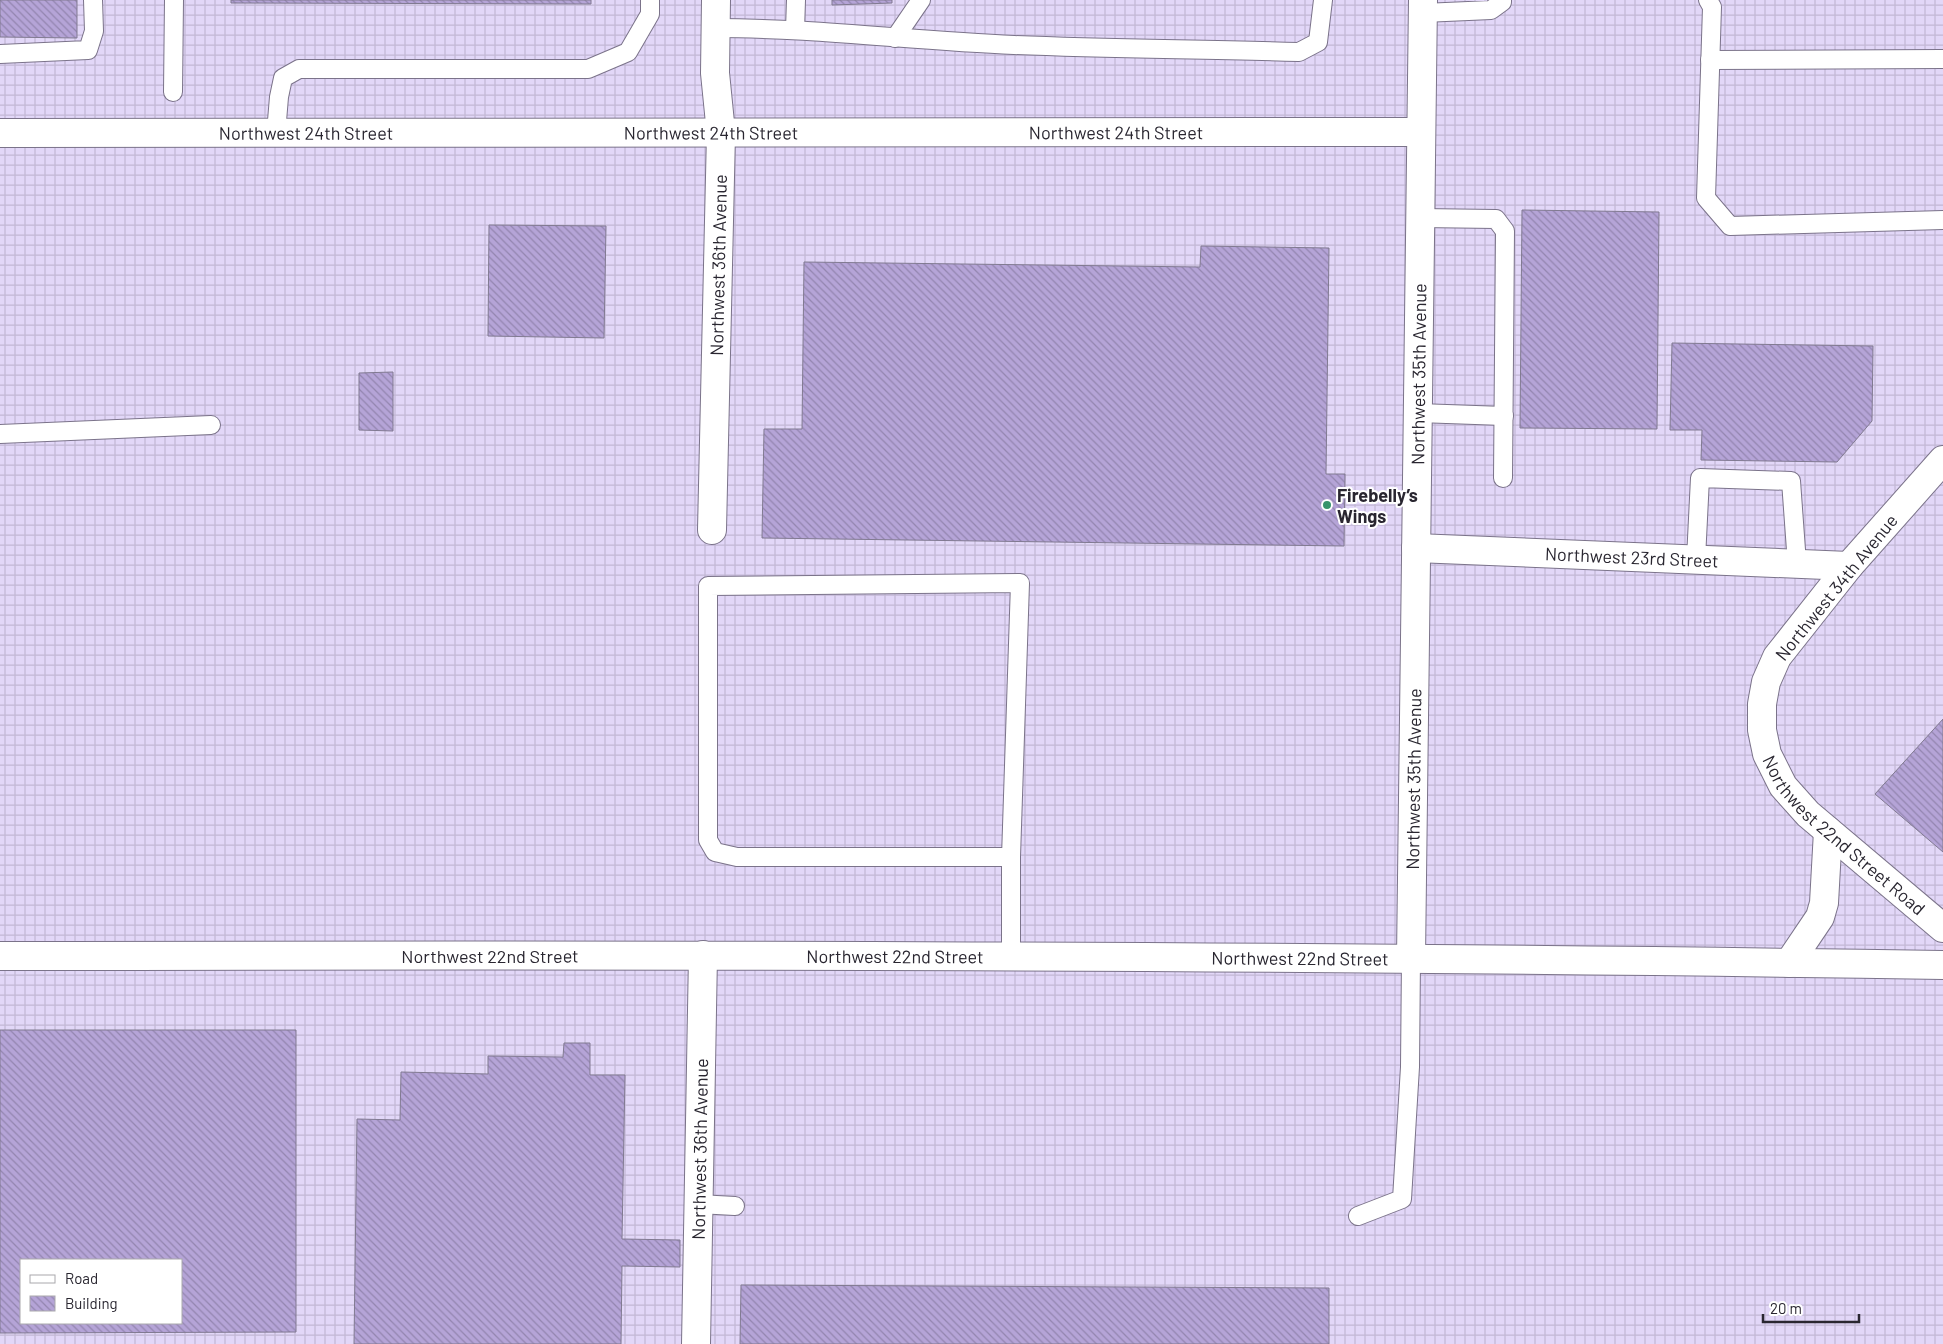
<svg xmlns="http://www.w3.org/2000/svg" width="1943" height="1344" font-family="Barlow,sans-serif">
<defs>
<pattern id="industrial-grid" width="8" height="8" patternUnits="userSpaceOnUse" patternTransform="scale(1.25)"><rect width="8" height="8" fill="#e2d7f8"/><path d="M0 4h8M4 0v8" fill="none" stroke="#c2b8d5"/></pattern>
<pattern id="building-back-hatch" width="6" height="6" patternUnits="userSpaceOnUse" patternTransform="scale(1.25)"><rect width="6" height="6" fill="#b5a4d7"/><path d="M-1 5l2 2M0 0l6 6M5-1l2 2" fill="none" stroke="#9385af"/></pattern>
</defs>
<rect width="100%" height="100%" fill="#ede4fe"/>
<path fill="url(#industrial-grid)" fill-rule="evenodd" d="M0,0H1943V1344H0ZM21,1260H181V1323H21Z"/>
<g fill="url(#building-back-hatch)" stroke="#817a91" fill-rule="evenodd">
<path d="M0,0H77V38L0,37Z"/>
<path d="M231,0H591V4L231,3Z"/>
<path d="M832,0H892V3L832,5Z"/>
<path d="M1522,210L1659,212L1657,429L1520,428Z"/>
<path d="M489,225L606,226L604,338L488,336Z"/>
<path d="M1201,246L1329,248L1326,474H1345L1344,546L762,538L764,429H802L804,262L1200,267Z"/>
<path d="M1672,343L1873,346L1872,421L1837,462L1701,460L1702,430H1670Z"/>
<path d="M393,372V431L359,430V373Z"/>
<path d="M1943,719V852L1875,794Z"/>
<path d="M0,1030H296V1332L0,1333ZM21,1260H181V1323H21Z"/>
<path d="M564,1043H590V1075H625L622,1239L680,1240V1267L622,1266L621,1344H354L357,1119L400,1120L401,1072L488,1074V1056L563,1057Z"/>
<path d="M741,1285L1329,1288V1344H740Z"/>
</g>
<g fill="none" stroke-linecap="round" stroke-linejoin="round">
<defs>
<g id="lane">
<path d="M1708,0L1712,7L1706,198L1730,226L1943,220"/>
<path d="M1423,13L1491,10L1502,2V0"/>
<path d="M715,28C815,28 914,41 1014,45C1109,49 1204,49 1299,52L1318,42L1323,0"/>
<path d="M795,30L796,0"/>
<path d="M895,38L921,0"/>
<path d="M0,54L88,50L94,31L93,0"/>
<path d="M1710,60L1943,59"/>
<path d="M173,92L174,0"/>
<path d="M276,133L279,97L283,78L299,69H588L628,52L650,14V0"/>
<path d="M1420,218L1496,219L1505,231L1503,478"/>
<path d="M1418,413L1504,416"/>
<path d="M0,434L211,425"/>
<path d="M1696,559L1700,478L1791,481L1797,564"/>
<path d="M1011,956V857L1020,583L708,586V840L715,852L737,857H1011"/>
<path d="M698,1204L735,1206"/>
<path d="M1358,1216L1402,1199L1410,1067L1411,958"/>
</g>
<g id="street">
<path id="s1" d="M0,133L1421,132"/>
<path id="s2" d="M1943,460L1849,566L1777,657L1766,682L1762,704V730L1767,754L1783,786L1808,814L1943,928"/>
<path id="s3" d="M712,530L721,133L715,73L716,0"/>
<path id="s4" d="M1416,548L1849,566"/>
<path id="s5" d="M0,956C648,955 1295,955 1943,965"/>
<path id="s6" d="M1411,958L1423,0"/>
<path d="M1789,963L1820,917L1824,903L1828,831"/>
<path id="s7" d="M696,1344L703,955"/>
</g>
</defs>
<use href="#lane" stroke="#7b738a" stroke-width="20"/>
<use href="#street" stroke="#7b738a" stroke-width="30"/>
<use href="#lane" stroke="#fff" stroke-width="18"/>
<use href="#street" stroke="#fff" stroke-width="28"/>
</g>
<circle fill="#37946b" stroke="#fff" stroke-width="2" cx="1327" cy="505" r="5"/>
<g text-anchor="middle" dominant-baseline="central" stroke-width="4" stroke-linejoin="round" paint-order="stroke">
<g font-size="18" fill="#292630" stroke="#fff">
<text stroke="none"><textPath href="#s1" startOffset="306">Northwest 24th Street</textPath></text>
<text stroke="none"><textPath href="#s1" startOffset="711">Northwest 24th Street</textPath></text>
<text stroke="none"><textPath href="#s1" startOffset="1116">Northwest 24th Street</textPath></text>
<text stroke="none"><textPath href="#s3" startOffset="265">Northwest 36th Avenue</textPath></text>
<text stroke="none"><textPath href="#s6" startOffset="584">Northwest 35th Avenue</textPath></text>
<text stroke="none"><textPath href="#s4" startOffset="216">Northwest 23rd Street</textPath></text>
<text transform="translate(1836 587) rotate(-51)">Northwest 34th Avenue</text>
<text stroke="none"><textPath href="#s6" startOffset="179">Northwest 35th Avenue</textPath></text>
<text stroke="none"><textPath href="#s2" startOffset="471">Northwest 22nd Street Road</textPath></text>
<text stroke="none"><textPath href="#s5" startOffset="490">Northwest 22nd Street</textPath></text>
<text stroke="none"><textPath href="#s5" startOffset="895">Northwest 22nd Street</textPath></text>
<text stroke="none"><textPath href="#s5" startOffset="1300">Northwest 22nd Street</textPath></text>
<text stroke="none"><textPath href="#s7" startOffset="195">Northwest 36th Avenue</textPath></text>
</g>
<g font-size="18" font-weight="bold" fill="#292630" stroke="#fff" text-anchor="start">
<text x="1337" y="495">Firebelly’s<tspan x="1337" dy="21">Wings</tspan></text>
</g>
</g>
<rect x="20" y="1259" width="162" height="65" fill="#ffffff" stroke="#a9a8ac"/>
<rect x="30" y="1275" width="25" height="8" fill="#ffffff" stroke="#a9a8ac"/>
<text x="65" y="1284" font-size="15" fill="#292630">Road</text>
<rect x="30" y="1296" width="25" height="15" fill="url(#building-back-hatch)" stroke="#a9a8ac"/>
<text x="65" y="1309" font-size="15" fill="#292630">Building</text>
<path d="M1763 1314v8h96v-8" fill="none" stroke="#292630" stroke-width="2.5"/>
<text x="1770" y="1314" font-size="15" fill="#292630" stroke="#ffffff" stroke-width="4" paint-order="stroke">20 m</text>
</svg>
